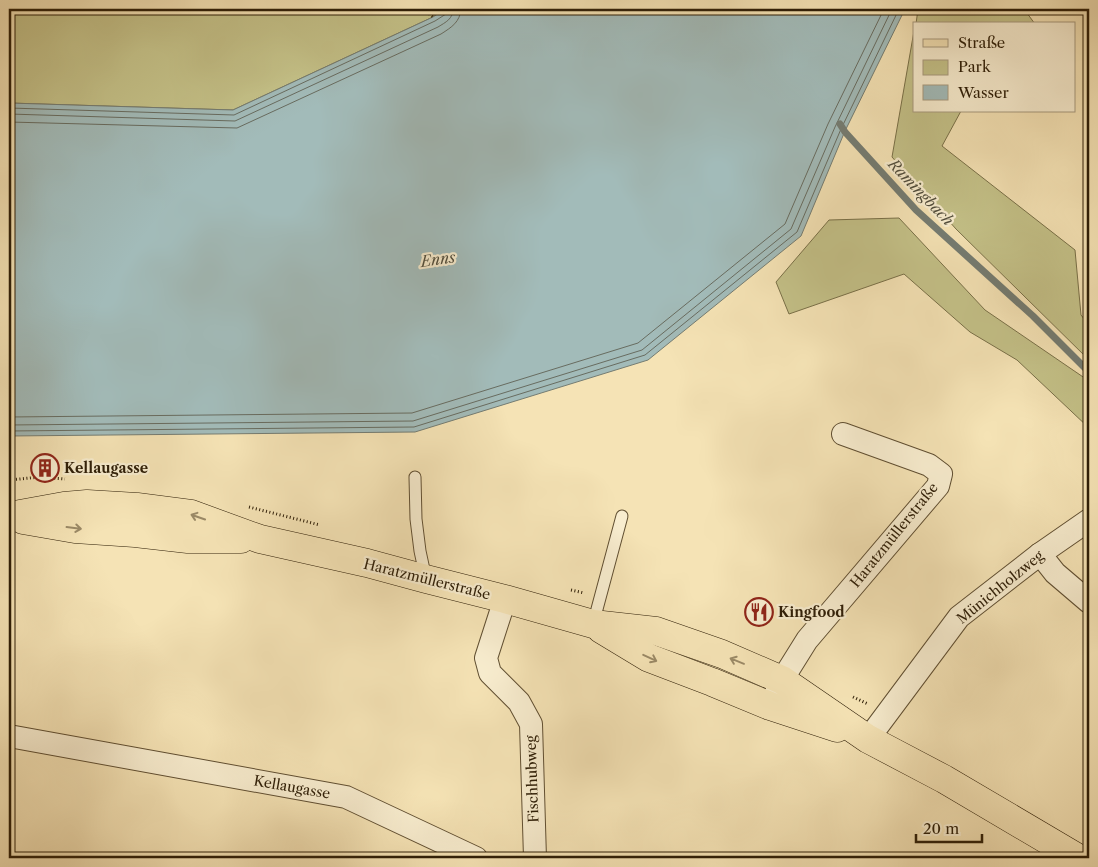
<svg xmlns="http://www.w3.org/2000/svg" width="1098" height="867" font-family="'Libre Caslon Text',serif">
<rect width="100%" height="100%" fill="#f5e3b5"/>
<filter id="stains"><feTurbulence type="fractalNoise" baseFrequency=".004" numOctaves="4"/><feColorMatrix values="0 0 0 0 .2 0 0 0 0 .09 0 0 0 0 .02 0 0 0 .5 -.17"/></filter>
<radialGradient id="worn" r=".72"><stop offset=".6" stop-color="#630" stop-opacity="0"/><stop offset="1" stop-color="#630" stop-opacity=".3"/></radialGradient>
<g fill="#c4c188" stroke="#797048">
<path d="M9,9H445L433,17L233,110L9,103Z"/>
<path d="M918,9H1024L1035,24H916Z"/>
<path d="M914,31V111H961L942,146L1075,250L1081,315L1089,325V360L956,229L892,157Z"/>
<path d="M899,218L985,310L1089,381V428L1017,360L970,332L904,274L789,314L776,282L829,220Z"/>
</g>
<path fill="#a2bbb9" stroke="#747c72" d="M445,9H905L845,131L801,236L648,360L415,432L9,436V103L233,110L433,17Z"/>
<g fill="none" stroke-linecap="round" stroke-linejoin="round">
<g stroke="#686c60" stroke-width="1">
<path d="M9,108L234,115L435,21L446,14L447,9"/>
<path d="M9,114L235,121L438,27C446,22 453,19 453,9"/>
<path d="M9,122L237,128L441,34C452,27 460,22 461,9"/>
<path d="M9,417L412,413L638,343L785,224L828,124L884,9"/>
<path d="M9,425L413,421L642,350L791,229L835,127L892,9"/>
<path d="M9,431L414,427L645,355L797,232L841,129L899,9"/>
</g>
<path stroke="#747c72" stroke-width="7" d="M840,124L845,132L916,210L1033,316L1089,372"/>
<defs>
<g id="lane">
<path d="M415,477L416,519L420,551L426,579"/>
<path d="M593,624L622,516"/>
</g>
<g id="street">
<path d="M1040,554L1055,573L1089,602"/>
<path d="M505,599L486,658L490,673L519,702L531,724L535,858"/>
<path d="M775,695L782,680L807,640L938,486L941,474L929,465L843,434"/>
<path d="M9,736L346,797L476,858"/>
<path d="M868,739L959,617L1040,554L1089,520"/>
</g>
<g id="primary">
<path d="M9,516L64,506L87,504L137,507L191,514L260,539L367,563L426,579L505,599L593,624L656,631L722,654L782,680L868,739L944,779L1078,858"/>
<path d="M23,520L75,529L135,533L188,539H241"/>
<path d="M601,629L649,658L712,682L770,706L837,728"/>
</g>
</defs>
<use href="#lane" stroke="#604f32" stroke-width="13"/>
<use href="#street" stroke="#604f32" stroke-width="24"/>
<use href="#primary" stroke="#2e1e07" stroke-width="29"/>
<g stroke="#2e1e07" stroke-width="3" stroke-dasharray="1 2.5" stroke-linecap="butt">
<path d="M424,9L433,17"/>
<path d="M9,480L40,477L65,479"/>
<path d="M249,507L320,525"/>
<path d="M571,590L584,593"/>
<path d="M853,697L868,704"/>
</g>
<use href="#lane" stroke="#f8edcf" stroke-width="11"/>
<use href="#street" stroke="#f8edcf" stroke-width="22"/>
<use href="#primary" stroke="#f5e3b5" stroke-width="28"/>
</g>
<defs><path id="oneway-shaft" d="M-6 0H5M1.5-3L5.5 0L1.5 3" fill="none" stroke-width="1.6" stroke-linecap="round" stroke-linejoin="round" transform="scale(1.25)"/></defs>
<g stroke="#9b8a67">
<use href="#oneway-shaft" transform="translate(198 517) rotate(-161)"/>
<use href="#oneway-shaft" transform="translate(74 528) rotate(7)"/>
<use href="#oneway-shaft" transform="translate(650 658) rotate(25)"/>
<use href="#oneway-shaft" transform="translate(737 661) rotate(-158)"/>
</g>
<defs>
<symbol id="building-ring" viewBox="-11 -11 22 22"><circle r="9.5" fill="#f8edcf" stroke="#8f2418" stroke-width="1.5"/><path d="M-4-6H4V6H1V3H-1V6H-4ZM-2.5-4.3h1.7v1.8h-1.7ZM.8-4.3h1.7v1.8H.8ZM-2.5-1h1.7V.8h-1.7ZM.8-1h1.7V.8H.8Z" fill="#8f2418"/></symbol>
<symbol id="restaurant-ring" viewBox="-11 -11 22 22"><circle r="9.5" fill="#f8edcf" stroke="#8f2418" stroke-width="1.5"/><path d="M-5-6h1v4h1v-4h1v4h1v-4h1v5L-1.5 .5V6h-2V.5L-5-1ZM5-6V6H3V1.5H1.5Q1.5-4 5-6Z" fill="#8f2418"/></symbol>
</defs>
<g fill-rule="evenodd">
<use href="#building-ring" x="29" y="452" width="32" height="32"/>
<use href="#restaurant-ring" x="743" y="596" width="32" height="32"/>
</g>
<g text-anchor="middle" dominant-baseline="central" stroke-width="4.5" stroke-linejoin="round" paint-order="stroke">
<g font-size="14" font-weight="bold" fill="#2e1e07" stroke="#f8edcf" text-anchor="start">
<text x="64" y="468">Kellaugasse</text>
<text x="778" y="612">Kingfood</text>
</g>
<g font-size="14" fill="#2e1e07" stroke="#f8edcf">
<text transform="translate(894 535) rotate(-51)">Haratzmüllerstraße</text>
<text transform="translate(427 579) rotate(14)">Haratzmüllerstraße</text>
<text transform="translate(1000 587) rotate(-39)">Münichholzweg</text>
<text transform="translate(532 779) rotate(-92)">Fischhubweg</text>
<text transform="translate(292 787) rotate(10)">Kellaugasse</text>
</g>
<g font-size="15" font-style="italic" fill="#514d3c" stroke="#f8edcf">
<text transform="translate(921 192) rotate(46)">Ramingbach</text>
<text transform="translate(438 259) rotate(-8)">Enns</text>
</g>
</g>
<rect width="1098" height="867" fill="none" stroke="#f5e3b5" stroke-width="30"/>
<rect x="10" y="10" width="1078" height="847" fill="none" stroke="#2e1e07" stroke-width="2.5"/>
<rect x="15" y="15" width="1068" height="837" fill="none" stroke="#2e1e07"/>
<rect x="913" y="22" width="162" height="90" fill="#f8edcf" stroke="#a79a7f"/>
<rect x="923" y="39" width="25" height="8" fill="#f5e3b5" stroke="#a79a7f"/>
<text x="958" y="48" font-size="15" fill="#2e1e07">Straße</text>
<rect x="923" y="60" width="25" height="15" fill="#c4c188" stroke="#a79a7f"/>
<text x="958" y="72" font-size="15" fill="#2e1e07">Park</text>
<rect x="923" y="85" width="25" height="15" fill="#a2bbb9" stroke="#a79a7f"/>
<text x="958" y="98" font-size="15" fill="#2e1e07">Wasser</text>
<path d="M916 834v8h66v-8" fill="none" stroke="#2e1e07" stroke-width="2.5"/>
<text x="923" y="834" font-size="15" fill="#2e1e07" stroke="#f8edcf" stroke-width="4" paint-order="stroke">20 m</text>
<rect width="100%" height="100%" filter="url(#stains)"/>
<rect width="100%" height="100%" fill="url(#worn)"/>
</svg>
